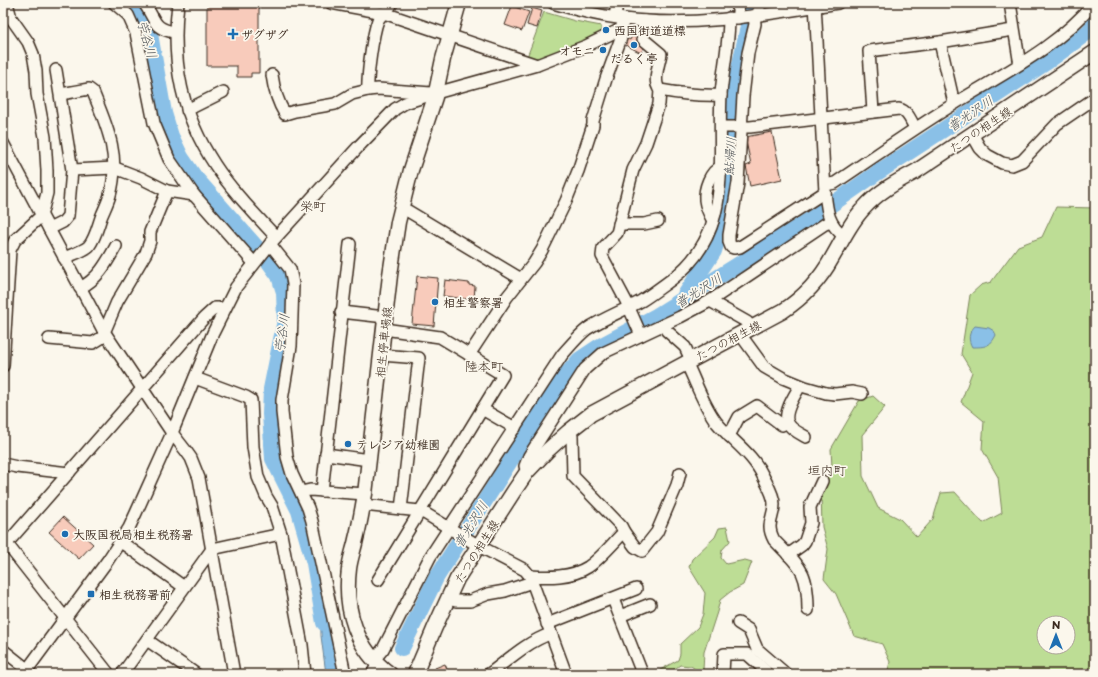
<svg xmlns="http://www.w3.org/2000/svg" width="1098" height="677" font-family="'Playpen Sans','Klee One',sans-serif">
<rect width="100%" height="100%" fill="#fbf7ec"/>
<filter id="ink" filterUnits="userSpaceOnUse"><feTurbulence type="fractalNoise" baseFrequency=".025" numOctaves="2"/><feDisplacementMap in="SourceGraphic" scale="8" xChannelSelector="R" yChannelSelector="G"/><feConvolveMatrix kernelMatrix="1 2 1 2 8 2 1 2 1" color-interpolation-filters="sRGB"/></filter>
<g filter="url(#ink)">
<g fill="#bddd95" stroke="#7c845a" fill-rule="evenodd">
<path d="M544,12L575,21L601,26V35L538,59L527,57Z"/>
<path d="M1056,207L1095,208V674H887L890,662L882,644L854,636L836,594L824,579L828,549L822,527L821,491L832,467L831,449L859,401L873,396L885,407L862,435L863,476L878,508L900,519L917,537L933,519L941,493L955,492L983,523L1002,513L998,477L982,449L984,421L961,402L972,372L961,354L970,295L981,285L991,282L1018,246L1042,237ZM1044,623H1068V647H1044Z"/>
<path d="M727,527L730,541L722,550L721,558L726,564L745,560L752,562L743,585L730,592L720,600L717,612L704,652L703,670L699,672L691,666L680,665L668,674H653L678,660L680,654V644L698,627L703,614L705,593L689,567L692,559L715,537L719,528Z"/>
</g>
<g fill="#8ac0e7" stroke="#6a8497">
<path d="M975,326L989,328L994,331L996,335C990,347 985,347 972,347C968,340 968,333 975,326Z"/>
<path d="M320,580L340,674H326L321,636Z"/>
</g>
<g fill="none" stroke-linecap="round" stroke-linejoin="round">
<g stroke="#8ac0e7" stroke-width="16">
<path d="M132,3L143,16L150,34L164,113L171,136L181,157L194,176L266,258L279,276L284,292L285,320L271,389L270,414L273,459L299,511L314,563L324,623"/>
<path d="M685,295L714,251L722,224L727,185L734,93L747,31L752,3"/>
<path d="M402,648L436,578L561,381L579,360L600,346L656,316L808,221L877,173L1047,62L1088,32L1095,24"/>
</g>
</g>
<g fill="#f8cbbb" stroke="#3b2a1e">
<path d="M207,3H259V73H251V77H237V66H207Z"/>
<path d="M672,3H713V6Z"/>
<path d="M512,6L529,12L522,31L505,25Z"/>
<path d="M532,8L542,11L537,28L527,25Z"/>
<path d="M632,36L640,40L638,44L644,47L641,53L622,43L625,37L630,40Z"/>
<path d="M772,132L782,179L750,186L746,166L751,164L745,137Z"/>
<path d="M417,276L438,278L434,326L412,324Z"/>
<path d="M445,280L469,283V285L475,286L474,300L443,296Z"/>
<path d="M63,517L93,544L79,559L49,532Z"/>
<path d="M445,664L449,674H438L435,668Z"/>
</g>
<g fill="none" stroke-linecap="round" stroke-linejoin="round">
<defs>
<g id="minor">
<path d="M114,3L128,15L136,33L154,123L169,159L194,195L254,263"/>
<path d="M144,3C156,19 152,29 175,32"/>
<path d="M178,3C171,63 182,115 215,165C232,191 255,214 276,237"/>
<path d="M331,3L384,13L537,65"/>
<path d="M392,3C389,10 381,14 378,20C373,33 367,75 368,90L378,89L431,93"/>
<path d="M553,3C576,10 600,16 624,19C695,28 768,14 838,3"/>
<path d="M759,3V15"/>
<path d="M815,3L825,192C827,211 828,224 844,236"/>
<path d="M1010,3L1019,59L1021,63"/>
<path d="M754,16L755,24L748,53L743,96L738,183L729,235V242L731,247L734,248L740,247L825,192"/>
<path d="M615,17L617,3"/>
<path d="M738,18V3"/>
<path d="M644,21L643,39L661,54C659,64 652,82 660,90C681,94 700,96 721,95"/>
<path d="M940,42L953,99L955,103"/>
<path d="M272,75C274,90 277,101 285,114L295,111L335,104L352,94L368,90"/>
<path d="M61,94L89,89L93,92C107,126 121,157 110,195C108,202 105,208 102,215C98,225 96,237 89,246C84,251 71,255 64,258"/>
<path d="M187,110L223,92"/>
<path d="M873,112L869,51L940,42L1013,30"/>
<path d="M721,127H750L899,109C908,111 911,121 915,128"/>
<path d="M972,134L980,148L987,155L1002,163L1012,165L1022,161L1057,124L1095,98"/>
<path d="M3,143L103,330L172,433L186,451L191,458L199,478L234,674"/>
<path d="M72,170L115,168L141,178L167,191L194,195"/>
<path d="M825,185L835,183C874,157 913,129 954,104C1002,74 1057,48 1094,3"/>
<path d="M401,209L408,211L521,279"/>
<path d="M713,221C709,214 706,208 705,200C704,189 710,171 721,167"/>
<path d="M619,224H644L658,221"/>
<path d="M49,229L63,222L68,216L72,170L56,70"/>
<path d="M270,244L290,269L293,284L291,346L282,400V412L287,457L292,474L308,508L312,521L345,674"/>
<path d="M80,288C98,279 106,264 116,246"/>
<path d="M710,301L747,322L752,328"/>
<path d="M341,312L385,317"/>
<path d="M663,325L667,331L685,347L691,360"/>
<path d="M103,330L106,328L117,302L146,253L150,241V232L167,191"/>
<path d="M740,334L764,367L783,378L805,387L826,393L835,394L852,392L862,394"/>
<path d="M641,335L626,301L602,256L603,248L617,233L633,170L646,143L659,104L660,90"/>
<path d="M49,339L93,343L106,335"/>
<path d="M381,355L419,358L401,509"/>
<path d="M469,355L507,297L534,263L542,250L566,201L578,171L593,125V121L606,79L621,38V29"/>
<path d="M686,362C696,382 703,405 717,423C732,441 753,454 763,476C767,484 774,495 774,504C774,519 765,523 774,540C800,567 808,570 808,610"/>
<path d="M3,366L10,250L15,240L41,216L47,193V171L45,137L37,94L36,71L33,54L28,42L11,18L7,3"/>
<path d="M195,378L246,397L251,400L253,447L258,477L266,496L272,506L281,534L302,645L305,674"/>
<path d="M800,386C795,395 780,416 790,426C794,431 801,434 806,437"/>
<path d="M482,409L515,428"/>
<path d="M729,436L739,417L757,406L782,425"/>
<path d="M326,454L369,460"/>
<path d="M3,464L17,467L69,473"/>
<path d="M527,472L525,466L529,456L585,369L603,353L680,317L710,301L825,224L831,222"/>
<path d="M322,491L350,244"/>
<path d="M301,492L310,490L365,494"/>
<path d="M363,505L420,511L426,514L479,546L525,570L530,576L566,674"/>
<path d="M624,532L635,547L642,551L657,532L677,485L680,473"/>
<path d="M121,542L184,587"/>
<path d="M7,544L109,674"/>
<path d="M3,548L204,318L215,308H225"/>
<path d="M788,555L802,545L805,541L811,523L810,507L822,481"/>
<path d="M530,576C548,577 571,578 588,567C601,558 612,544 624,532L621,526L573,476L572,436L568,432"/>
<path d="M378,580L503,375L440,337L384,329"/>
<path d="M448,598L456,601H470L488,594L505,591L532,582"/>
<path d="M613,599L642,673"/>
<path d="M620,616L650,604"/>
<path d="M738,623L749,630L757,649L786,674"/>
<path d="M547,624L636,589"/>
<path d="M147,640L196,674"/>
<path d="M3,650L27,669"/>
<path d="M374,660L383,649L430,557L562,355C570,346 578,336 587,329C604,318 623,311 641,301C651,295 661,287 671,280C735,232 717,163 721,94C723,69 729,44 729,18"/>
<path d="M24,674L108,560L129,528L136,513L172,433L213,333L236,287L270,244L360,145L395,109L405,103L436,93L537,65L586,46L621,29L624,19"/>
<path d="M122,674L212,549L281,534"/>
<path d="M372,674L378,664"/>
<path d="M489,674C508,660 527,642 550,634"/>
<path d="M723,674L724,654H747L765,670L766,674"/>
</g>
<g id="major">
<path d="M390,674C356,650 344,609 349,569C350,559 354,549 356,539C360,524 362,510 365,494L390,275L398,222L411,170L435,97L443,59L459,3"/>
<path d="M415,674L435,627L457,579L514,491L527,472L548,450L568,432L591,414L783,311C804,297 820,280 832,258C842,241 850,223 863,209C878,192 896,182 915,172L1095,52"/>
</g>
</defs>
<use href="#minor" stroke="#3b2a1e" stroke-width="14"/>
<use href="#major" stroke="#3b2a1e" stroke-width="17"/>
<use href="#minor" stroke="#fbf7ec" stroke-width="11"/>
<use href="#major" stroke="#fbf7ec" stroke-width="14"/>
</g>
</g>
<g fill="#1f6fb2" stroke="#fbf7ec" stroke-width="1.5">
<circle cx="606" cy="30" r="4"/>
<path d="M231 28h4v4h4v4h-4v4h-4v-4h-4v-4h4z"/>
<circle cx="634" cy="45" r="4"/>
<circle cx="603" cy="50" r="4"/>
<circle cx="435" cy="302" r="4"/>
<circle cx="348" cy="444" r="4"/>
<circle cx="65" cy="534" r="4"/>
<rect x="87" y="590" width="8" height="8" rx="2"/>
</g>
<g text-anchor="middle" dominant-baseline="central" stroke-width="3.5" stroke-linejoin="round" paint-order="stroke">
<g font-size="12" font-weight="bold" fill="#3b2a1e" stroke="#fbf7ec" text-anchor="start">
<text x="614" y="30">西国街道道標</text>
<text x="241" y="34">ザグザグ</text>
<text x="595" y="50" text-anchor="end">オモニ</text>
<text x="634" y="58" text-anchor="middle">だるく亭</text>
<text x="443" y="302">相生警察署</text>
<text x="356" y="444">テレジア幼稚園</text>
<text x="73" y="534">大阪国税局相生税務署</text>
<text x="99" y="594">相生税務署前</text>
</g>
<g font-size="12" fill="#3b2a1e" stroke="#fbf7ec">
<text transform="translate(980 129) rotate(-34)">たつの相生線</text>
<text transform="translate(728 340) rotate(-28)">たつの相生線</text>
<text transform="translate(383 342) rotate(-84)">相生停車場線</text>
<text transform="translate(476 551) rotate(-58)">たつの相生線</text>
</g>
<g font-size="13" font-style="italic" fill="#53575a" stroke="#fbf7ec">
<text transform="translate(148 39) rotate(74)">苧谷川</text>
<text transform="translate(970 113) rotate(-34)">普光沢川</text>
<text transform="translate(729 156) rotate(-86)">鮎帰川</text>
<text transform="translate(698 290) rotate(-32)">普光沢川</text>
<text transform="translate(281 333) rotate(-82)">苧谷川</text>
<text transform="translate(470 524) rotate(-58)">普光沢川</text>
</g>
<g font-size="13" fill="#3b2a1e" stroke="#fbf7ec">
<text x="313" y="205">栄町</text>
<text x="484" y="365">陸本町</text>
<text x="827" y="469">垣内町</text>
</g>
</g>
<rect width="1098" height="677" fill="none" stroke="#fbf7ec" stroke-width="16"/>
<rect x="8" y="8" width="1082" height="661" fill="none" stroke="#3b2a1e" stroke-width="1.5" filter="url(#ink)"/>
<g transform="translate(1056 635)"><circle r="19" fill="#fbf7ec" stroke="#aea59a"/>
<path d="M0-3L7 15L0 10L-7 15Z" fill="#1f6fb2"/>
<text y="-6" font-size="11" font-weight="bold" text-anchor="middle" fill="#3b2a1e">N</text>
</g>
</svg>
